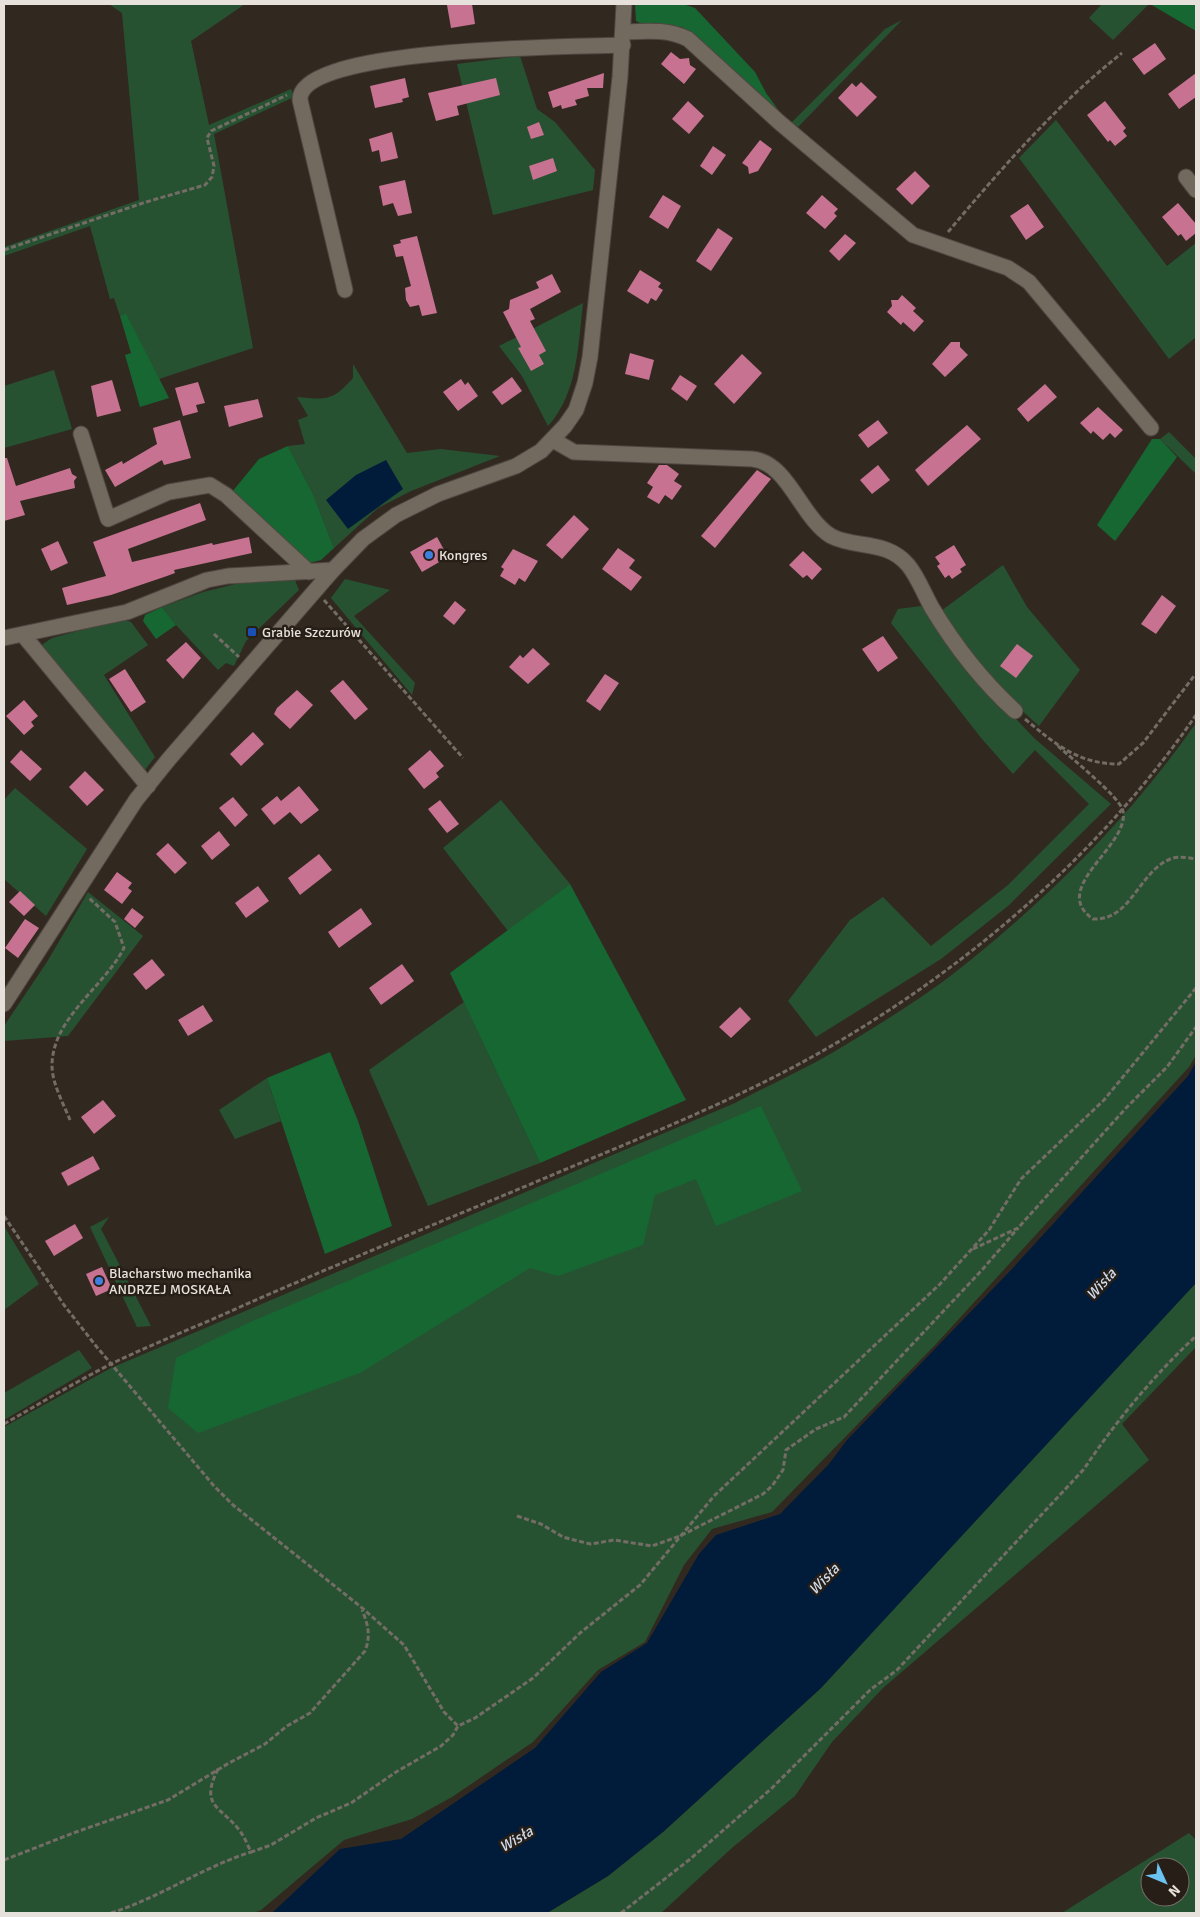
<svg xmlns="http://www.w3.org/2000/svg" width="1200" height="1917" font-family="Signika,sans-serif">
<rect width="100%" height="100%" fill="#312920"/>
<g fill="#275232" fill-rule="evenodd">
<path d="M109,4H245L191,41L209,125L291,89L294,97L214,134L253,348L159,379L126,313L120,316L114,298L110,299L90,226L4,256V247L139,200L122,13Z"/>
<path d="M1102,4H1149L1113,40L1089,18Z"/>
<path d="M902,20L798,127L791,123L885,29Z"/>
<path d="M520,56L537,109L555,122L595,170L593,190L493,215L457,64Z"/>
<path d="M1056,120L1167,266L1196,243V337L1169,359L1019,158Z"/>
<path d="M583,303C578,345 578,393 548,426L522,376L499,346Z"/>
<path d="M353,364L407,453L441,449L500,456L411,491L378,508L334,548L313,494L288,446L305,444L298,420L308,416L297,397C326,400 333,401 353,378Z"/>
<path d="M54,370L72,429L4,448V386Z"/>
<path d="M1169,432L1196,459V474L1160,439Z"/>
<path d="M1003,565L1027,607L1080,670L1039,726L999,690L975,662L941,611Z"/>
<path d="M345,579L390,590L354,616L415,683L412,695L331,598Z"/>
<path d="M252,580H295L299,590L246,641L234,666L226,663L218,670L176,625L162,607L203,592Z"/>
<path d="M921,606L979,680L1034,738L1111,804L1008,906L941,959L816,1037L788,1001L850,920L883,897L931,946L1008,885L1089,804L1035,750L1013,774L982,739L891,623L898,609Z"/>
<path d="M122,619L131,622L148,645L104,675L155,757L144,771L43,650V644L52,638Z"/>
<path d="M1196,723V1055L1189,1067L936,1344L772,1512L712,1529L684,1565L645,1642L598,1670L533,1742L452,1797L412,1819L344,1840L261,1910L253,1913H4V1427L111,1368L735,1103C767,1086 801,1071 832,1053C880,1024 930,994 973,958C1057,890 1134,812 1196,723Z"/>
<path d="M15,788L87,849L46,916L4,879V800Z"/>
<path d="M501,800L570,884L508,931L443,848Z"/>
<path d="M88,892L143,936L68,1036L4,1041V1026L47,962Z"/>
<path d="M464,1002L540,1163L428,1206L369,1070Z"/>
<path d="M267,1078L281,1121L235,1139L219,1110Z"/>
<path d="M109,1217L101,1229L151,1326L137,1327L90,1227Z"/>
<path d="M4,1226L39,1284L4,1310Z"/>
<path d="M1196,1278V1347L1122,1424L1149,1460L883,1688L832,1742L795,1796L733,1847L661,1913H547L608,1876L663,1832L821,1688Z"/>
<path d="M79,1350L92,1368L4,1420V1393Z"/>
<path d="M1189,1833L1196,1840V1913H1062ZM1150,1867H1180V1897H1150Z"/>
</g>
<g fill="#176732">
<path d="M635,4H683L695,8L755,72L766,93L782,115L682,27L642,24L636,21Z"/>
<path d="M1150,4H1196V31Z"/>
<path d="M126,313L169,398L140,407L125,355L131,353L120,316Z"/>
<path d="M1152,439H1160L1177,457L1115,541L1097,525Z"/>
<path d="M288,446L313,494L334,548L321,560L309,563L232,492L259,459Z"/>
<path d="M162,607L176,625L156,639L143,621L145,615Z"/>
<path d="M570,884L686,1100L540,1163L450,973Z"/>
<path d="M330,1052L358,1121L392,1226L325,1254L267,1078Z"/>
<path d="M761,1106L802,1191L716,1226L696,1179L655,1195L643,1245L558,1276L530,1268L360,1373L198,1433L168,1408L176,1358L246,1324Z"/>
</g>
<g fill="#011b3a">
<path d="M386,460L403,489L348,529L326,500L356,475Z"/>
<path d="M1196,1062V1283L821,1688L663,1832L608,1876L547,1913H272L340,1849L401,1839L535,1748L601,1672L647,1643L699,1554L716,1535L780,1514L829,1464L847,1440L1012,1269L1188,1076Z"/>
</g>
<g fill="#c77290">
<path d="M454,4H472L475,24L451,28L447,5Z"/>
<path d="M1155,43L1166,59L1144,75L1132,59Z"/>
<path d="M671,52L680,59L689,58L690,65L696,69L684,84L661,64Z"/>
<path d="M604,73L603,88H587L589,96L575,100L577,105L562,109L561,105L553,108L548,92Z"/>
<path d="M1196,73V97L1179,109L1168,94Z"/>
<path d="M405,78L409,97L402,99L403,102L375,108L370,86Z"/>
<path d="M496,78L500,95L457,106L459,115L436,121L428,93Z"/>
<path d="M861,82L877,97L857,117L838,98L852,83L856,87Z"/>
<path d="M688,101L704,116L689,134L672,119Z"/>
<path d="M1105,101L1126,128L1123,131L1127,136L1115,146L1110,140L1108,142L1087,115Z"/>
<path d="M539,122L544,135L531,139L527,127Z"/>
<path d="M392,132L398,158L381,162L379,150L372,152L369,139Z"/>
<path d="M760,140L772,149L758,171L749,174L748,167L742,163Z"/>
<path d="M713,146L726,155L712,175L700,166Z"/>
<path d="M553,158L557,171L533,180L529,166Z"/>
<path d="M915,171L930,186L912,205L896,189Z"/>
<path d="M405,180L412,213L398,216L393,203L383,206L379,186Z"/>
<path d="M663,195L681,206L668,229L649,217Z"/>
<path d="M822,195L838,209L834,213L837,216L825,229L806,213Z"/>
<path d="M1178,203L1196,224V233L1186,241L1181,234L1178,236L1162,217Z"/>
<path d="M1028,204L1044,227L1026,240L1010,216Z"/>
<path d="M718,228L733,238L711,271L696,261Z"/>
<path d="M845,234L856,243L839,261L829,251Z"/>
<path d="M417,236L437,313L422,316L419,305L410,307L406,300L405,288L411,286L403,256L396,257L393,245L401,243L400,240Z"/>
<path d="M640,270L661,283L658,287L663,290L656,301L651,298L648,304L627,291Z"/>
<path d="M552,274L561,292L530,309L535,319L530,321L546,351L539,355L544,364L531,371L518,348L521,347L503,312L509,309L510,300L539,288L536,282Z"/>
<path d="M902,295L916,308L913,311L924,321L914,332L903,322L901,325L887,312L892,306L891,300H898Z"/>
<path d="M951,342H960V347L968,355L945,377L932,364Z"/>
<path d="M630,353L654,360L649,380L625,374Z"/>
<path d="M742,354L762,373L734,404L714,384Z"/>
<path d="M680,375L697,386L687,401L671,389Z"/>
<path d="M512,377L522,391L502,405L492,392Z"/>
<path d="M461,379L465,385L468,382L478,396L458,411L443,392Z"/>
<path d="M112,380L121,411L97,417L91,386Z"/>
<path d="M198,382L205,403L196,405L198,412L183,416L175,388Z"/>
<path d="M1045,384L1057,397L1028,422L1017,409Z"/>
<path d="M258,399L263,417L229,427L224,406Z"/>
<path d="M1098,407L1123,430L1115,438L1110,433L1103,440L1093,431L1091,434L1080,423Z"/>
<path d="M180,420L191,458L164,465L162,460L115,487L105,470L122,461L123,464L157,444L153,428Z"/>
<path d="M878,420L888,433L868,448L858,435Z"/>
<path d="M967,425L981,439L928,486L915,470Z"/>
<path d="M4,458H7L16,486L70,468L72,474L77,477L74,481L75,488L20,501L25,515L4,521Z"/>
<path d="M659,465H667L679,474L674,481L682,486L672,500L665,495L659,504L647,497L653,487L647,483Z"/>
<path d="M878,465L890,480L872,494L860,480Z"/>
<path d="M757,470L771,479L715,548L701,536Z"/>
<path d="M200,503L206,520L128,549L132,562L212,543L213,545L249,537L252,553L174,570L175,573L167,576L111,595L67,605L62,588L106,576L93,542Z"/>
<path d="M574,515L589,529L562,559L546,545Z"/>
<path d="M437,537L448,557L422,572L410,552Z"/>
<path d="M58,541L68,563L51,571L41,549Z"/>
<path d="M954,545L966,565L960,569L962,572L952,579L949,575L945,578L937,566L940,564L935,557Z"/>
<path d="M618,548L635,560L629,568L642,577L631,591L602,569Z"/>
<path d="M513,549L538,561L525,582L519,578L515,585L500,576L504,569L501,567Z"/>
<path d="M803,551L822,569L812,580L807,575L803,578L789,565Z"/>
<path d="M1162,595L1176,606L1156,634L1141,624Z"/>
<path d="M455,601L466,610L454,625L443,616Z"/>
<path d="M883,636L898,658L878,672L862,649Z"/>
<path d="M186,642L201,658L183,679L166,660Z"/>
<path d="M1017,644L1033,656L1016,678L1000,666Z"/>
<path d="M533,648L550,664L528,684L509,667L520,655L523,658Z"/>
<path d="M125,669L146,702L131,712L109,679Z"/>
<path d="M605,674L619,683L600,711L586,701Z"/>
<path d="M343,680L368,709L355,720L330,691Z"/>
<path d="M297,690L313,705L290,729L274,714L277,708Z"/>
<path d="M24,700L38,716L31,722L34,726L24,735L6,716Z"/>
<path d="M253,732L264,744L241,766L230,754Z"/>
<path d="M21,750L42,769L30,781L10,762Z"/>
<path d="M430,750L444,766L436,773L439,777L424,789L408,769Z"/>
<path d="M85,771L104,790L87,806L69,787Z"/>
<path d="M299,786L319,810L301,824L290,812L274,825L261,809L277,796L281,801Z"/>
<path d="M233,797L248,815L235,827L219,808Z"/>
<path d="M440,800L459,824L447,833L428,809Z"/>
<path d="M219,831L230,845L212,860L201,846Z"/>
<path d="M168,843L187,863L175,874L156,854Z"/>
<path d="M319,854L332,870L300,895L288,878Z"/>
<path d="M117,872L132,883L128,888L132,891L122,904L104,890Z"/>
<path d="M258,886L269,901L246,918L235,903Z"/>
<path d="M20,891L35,905L24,916L9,902Z"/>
<path d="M132,908L144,917L135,928L124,919Z"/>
<path d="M361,908L372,924L339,948L328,932Z"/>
<path d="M25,919L39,928L18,958L5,948Z"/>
<path d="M152,959L165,975L146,990L133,974Z"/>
<path d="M402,964L414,981L381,1005L369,988Z"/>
<path d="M203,1005L213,1021L188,1036L178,1020Z"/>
<path d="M740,1007L751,1019L731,1038L719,1027Z"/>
<path d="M103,1100L116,1116L94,1134L81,1117Z"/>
<path d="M93,1156L100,1169L68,1186L61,1173Z"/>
<path d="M75,1224L83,1238L54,1256L45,1241Z"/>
<path d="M102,1267L112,1289L96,1296L86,1274Z"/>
</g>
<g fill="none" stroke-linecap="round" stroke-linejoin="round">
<defs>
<g id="minor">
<path d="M624,32C647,31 668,29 688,39L779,122L913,235L1008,268L1029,282L1151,428"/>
<path d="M1186,177L1196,190"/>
<path d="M345,290L300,100C298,46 580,47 623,45"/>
<path d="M81,434L108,519L169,492L210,485L226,495L309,572"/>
<path d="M553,440L574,452L752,459C788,462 801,518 831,536C855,549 886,539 908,565C918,577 924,594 932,608C955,646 982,681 1015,711"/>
<path d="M24,636L148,786"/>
<path d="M4,638L127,612L207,580L228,576L333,570"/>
<path d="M4,1004L136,800L169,759L333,570L363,539L396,515L438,494L516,466L541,451L565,426L576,410L585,383L590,357L620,77L624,4"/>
</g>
</defs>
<use href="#minor" stroke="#4e4740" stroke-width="17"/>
<g stroke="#746d65" stroke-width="3" stroke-dasharray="5 2.5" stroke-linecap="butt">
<path d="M948,232C1002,168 1056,105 1122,53"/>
<path d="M4,250L146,202L205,185L212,177L214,166L207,138L211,131L287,95"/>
<path d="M324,600L463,758"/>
<path d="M214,634L239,657"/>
<path d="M1025,719C1055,744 1078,764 1119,764L1143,743L1194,676"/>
<path d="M1058,746C1071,758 1121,798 1123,811C1130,846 1048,888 1093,919C1132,921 1139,869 1173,858C1180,856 1189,858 1196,859"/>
<path d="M70,1120C64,1105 52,1083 52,1066C52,1018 104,987 124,948L115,922L89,898"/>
<path d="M4,1216L64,1305L96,1346L214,1486L233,1505L361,1607L404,1645L444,1712L458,1726"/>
<path d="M973,1249L1018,1228L1126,1108L1167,1067L1196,1027"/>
<path d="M4,1424C41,1403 77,1381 115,1362C153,1344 193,1328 231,1311C339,1263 448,1219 557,1173C647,1135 741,1098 826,1049C970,966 1101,853 1196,715"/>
<path d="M517,1516L541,1524L563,1537L574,1540L591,1544L614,1540L652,1546L680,1536L763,1494L772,1486L783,1470L786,1450L816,1429L844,1417L982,1270L1018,1228"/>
<path d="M218,1769C199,1807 221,1806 240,1831C245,1838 248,1846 251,1852L271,1845L316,1818L351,1803L396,1772L441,1746L453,1735L458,1726L475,1718L533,1678L580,1633L640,1585L714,1496L940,1284L989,1230L1021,1179L1104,1100L1196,988"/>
<path d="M4,1860L76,1832L168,1800L229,1763L265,1744L287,1726L310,1713L365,1651C371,1636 368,1624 362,1610"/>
<path d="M111,1913C161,1897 201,1868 251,1852"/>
<path d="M621,1913L689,1860L772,1788L870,1690L897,1670L1084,1469C1116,1421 1154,1375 1196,1336"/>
</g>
<use href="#minor" stroke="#72695f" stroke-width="15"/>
</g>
<g fill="#3f7fe0" stroke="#271f17" stroke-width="2">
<circle cx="429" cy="555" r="5"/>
<circle cx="99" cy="1281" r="5"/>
</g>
<rect fill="#1a4fb4" stroke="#271f17" stroke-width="2" x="247" y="627" width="10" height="10" rx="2.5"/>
<g text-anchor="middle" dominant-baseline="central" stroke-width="5" stroke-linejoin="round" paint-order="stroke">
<g font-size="14" fill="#e6e1db" stroke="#271f17" text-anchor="start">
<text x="439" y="555">Kongres</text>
<text x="262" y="632">Grabie Szczurów</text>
<text x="109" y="1273">Blacharstwo mechanika<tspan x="109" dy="16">ANDRZEJ MOSKAŁA</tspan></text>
</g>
<g font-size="15" font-style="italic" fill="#cddbed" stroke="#271f17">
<text transform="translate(1101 1284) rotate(-48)">Wisła</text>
<text transform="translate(824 1579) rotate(-46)">Wisła</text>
<text transform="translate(516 1839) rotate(-31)">Wisła</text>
</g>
</g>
<rect width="1200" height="1917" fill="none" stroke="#e6e1db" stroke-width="10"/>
<g transform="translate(1165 1882) rotate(134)"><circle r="24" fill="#271f17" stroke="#736d65"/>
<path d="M0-4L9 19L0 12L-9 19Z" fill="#6ac3f1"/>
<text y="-8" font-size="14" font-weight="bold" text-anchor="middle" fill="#e6e1db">N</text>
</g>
</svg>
